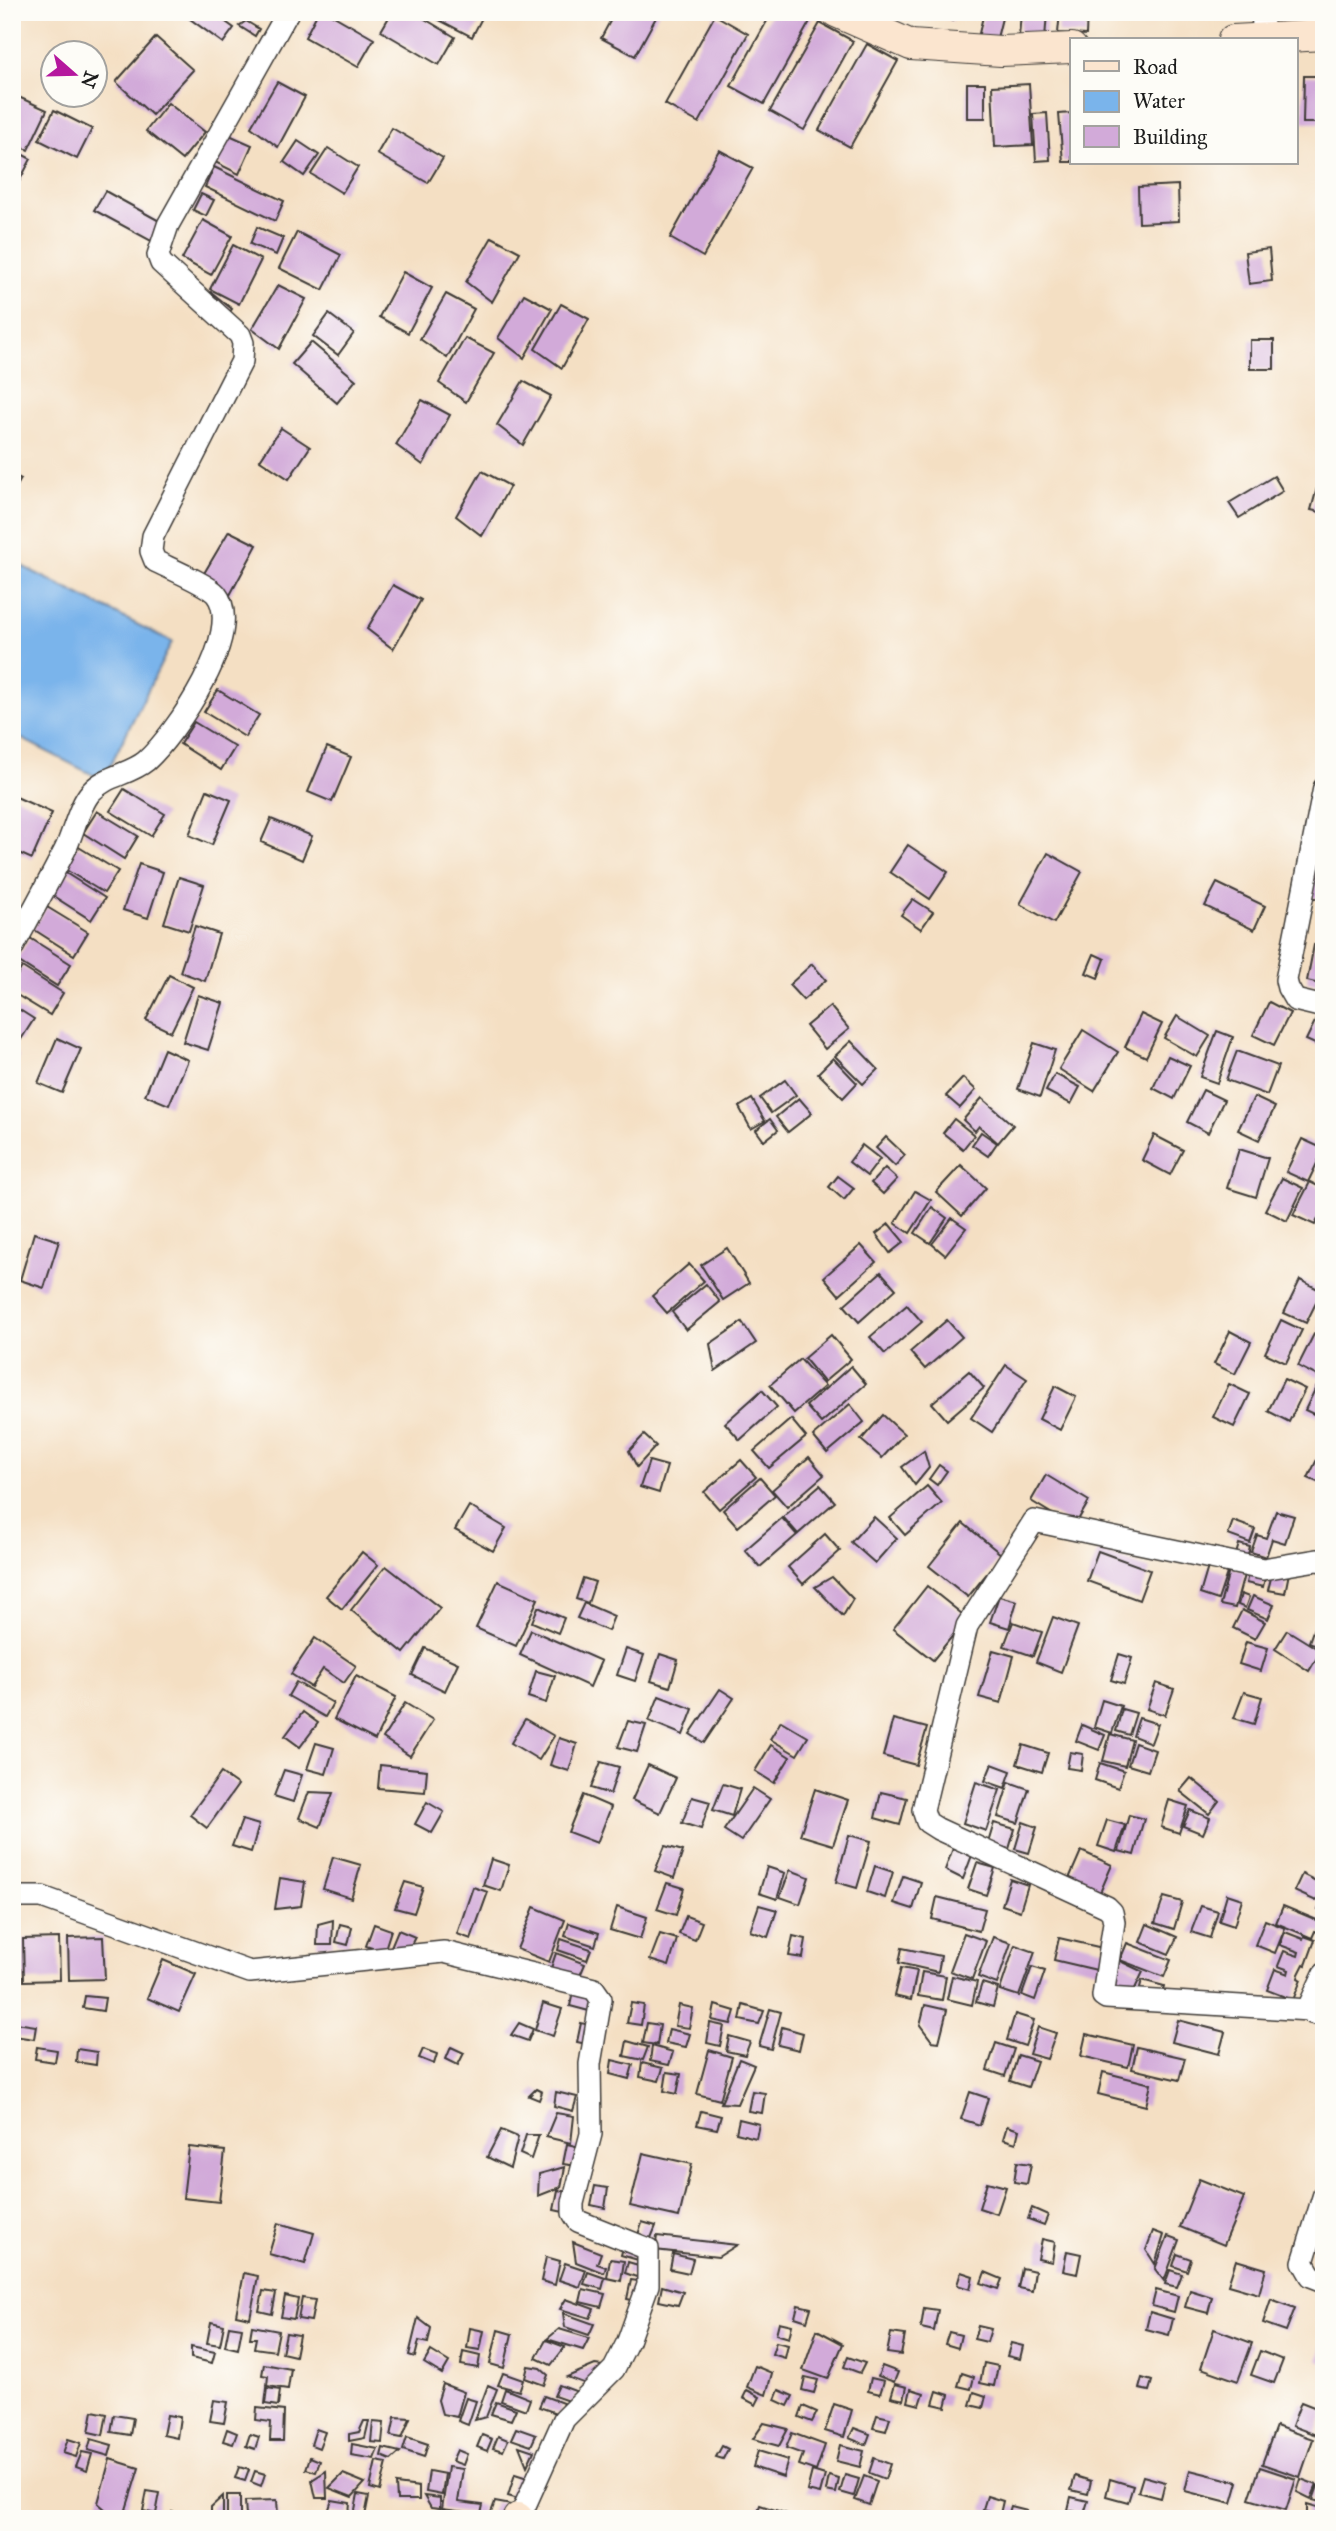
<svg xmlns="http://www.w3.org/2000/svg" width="1336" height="2531" font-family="'IM FELL Great Primer',serif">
<rect width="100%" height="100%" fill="#fdfcf7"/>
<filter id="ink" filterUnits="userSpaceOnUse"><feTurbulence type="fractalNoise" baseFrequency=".0143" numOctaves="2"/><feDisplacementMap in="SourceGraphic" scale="14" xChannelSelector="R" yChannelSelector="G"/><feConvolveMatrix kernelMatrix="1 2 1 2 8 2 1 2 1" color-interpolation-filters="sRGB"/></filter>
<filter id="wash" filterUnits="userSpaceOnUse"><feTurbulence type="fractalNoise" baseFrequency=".00686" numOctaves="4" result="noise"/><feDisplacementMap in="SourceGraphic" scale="28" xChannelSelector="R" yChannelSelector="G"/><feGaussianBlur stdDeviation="1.57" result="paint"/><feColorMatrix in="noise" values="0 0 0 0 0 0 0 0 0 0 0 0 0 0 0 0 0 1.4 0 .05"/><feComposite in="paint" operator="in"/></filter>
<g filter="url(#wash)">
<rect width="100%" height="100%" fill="#f4dfc3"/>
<path fill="#7ab4eb" stroke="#4b6884" stroke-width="2" d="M12,561L172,642L103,780L12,734Z"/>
<g id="blocks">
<g fill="#d2aad9">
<path d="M189,12H212L234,28L223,43L186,16Z"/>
<path d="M318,12H327L374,39L358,67L305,37Z"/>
<path d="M392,12H413L455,37L439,65L381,31Z"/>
<path d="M424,12H485L472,37Z"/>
<path d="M615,12H659L635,56L601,38Z"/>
<path d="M772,12H807L813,16L764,104L731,86Z"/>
<path d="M926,12H955L953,21Z"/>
<path d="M984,12L1003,14L995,46L977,42Z"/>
<path d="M1021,12H1047L1045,39L1019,37Z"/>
<path d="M1060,12H1087L1086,35L1058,33Z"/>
<rect x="1198" y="12" width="19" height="3"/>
<rect x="1227" y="12" width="23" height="7"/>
<path d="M715,15L748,34L699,123L665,104Z"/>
<path d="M246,21L259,29L255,36L239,26Z"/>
<path d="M820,23L853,41L804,130L770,111Z"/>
<path d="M156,37L193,70L152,115L116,82Z"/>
<path d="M867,44L898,61L850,147L819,130Z"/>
<path d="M1304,76H1324V123H1303Z"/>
<path d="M277,82L305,97L278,147L251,127Z"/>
<rect x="967" y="83" width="18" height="35"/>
<path d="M1029,84L1033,145L995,147L992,86Z"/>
<path d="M12,94L47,110L28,150L12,142Z"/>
<path d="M168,103L205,132L182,160L146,131Z"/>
<path d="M54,110L92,129L77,159L39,140Z"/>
<path d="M1047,113L1050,160L1036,161L1033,114Z"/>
<path d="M1072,113V162H1063L1059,114Z"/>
<path d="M392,128L443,158L428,183L377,154Z"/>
<path d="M227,134L252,145L239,174L215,162Z"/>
<path d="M298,141L319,155L304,176L284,162Z"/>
<path d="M328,148L358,167L342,193L311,174Z"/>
<path d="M12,149L31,159L12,195Z"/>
<path d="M719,150L753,168L703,257L670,238Z"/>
<path d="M214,167L284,201L275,221L205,187Z"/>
<path d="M1178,185L1179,221L1139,223L1138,187Z"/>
<path d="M105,191L163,223L153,242L94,210Z"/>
<path d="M201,194L214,200L206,216L193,210Z"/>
<path d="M203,220L232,236L211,275L182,259Z"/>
<path d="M257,227L283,238L276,255L250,244Z"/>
<path d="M297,232L341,255L323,290L279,268Z"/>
<path d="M492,237L520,252L492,302L466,282Z"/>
<path d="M233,245L261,260L239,304L210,289Z"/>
<path d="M1269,249L1272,281L1249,284L1245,252Z"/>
<path d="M403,272L432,288L408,333L379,317Z"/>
<path d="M278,285L306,299L279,349L252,329Z"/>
<path d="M211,292L232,309L226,317L205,300Z"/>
<path d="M446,294L474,309L447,358L420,339Z"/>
<path d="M524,294L552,309L524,358L498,338Z"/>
<path d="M561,304L589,319L562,368L535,349Z"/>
<path d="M329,314L354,333L338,355L313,336Z"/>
<path d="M465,338L494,353L466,402L439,383Z"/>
<rect x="1250" y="340" width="24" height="29"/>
<path d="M311,342L356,380L337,403L292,364Z"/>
<path d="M523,381L551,396L523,445L497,425Z"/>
<path d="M422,400L450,415L423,465L396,445Z"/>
<path d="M281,428L310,447L289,479L260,460Z"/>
<path d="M482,471L510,486L482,536L456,516Z"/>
<path d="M12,474L21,479L12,495Z"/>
<path d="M1274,476L1283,491L1239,518L1229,503Z"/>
<path d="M1320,477L1324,478V513L1311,510Z"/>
<path d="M229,531L257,545L230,595L203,575Z"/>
<path d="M393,585L421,600L393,649L367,629Z"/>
<path d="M218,690L259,715L245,737L204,712Z"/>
<path d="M194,722L235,747L221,770L180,744Z"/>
<path d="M327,747L351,757L332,802L308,792Z"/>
<path d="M124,789L165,814L151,836L110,811Z"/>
<path d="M207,790L231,800L212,845L189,835Z"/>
<path d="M14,796L52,813L32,859L12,850Z"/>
<path d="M97,811L138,836L124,859L83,833Z"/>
<path d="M271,819L312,836L302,860L261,842Z"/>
<path d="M1315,842L1324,843V899L1306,897Z"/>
<path d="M908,845L948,872L930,899L890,872Z"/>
<path d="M77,846L118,871L104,893L63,868Z"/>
<path d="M1048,853L1082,872L1054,923L1020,904Z"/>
<path d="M139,864L163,872L148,918L123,910Z"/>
<path d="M64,872L105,898L91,920L50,894Z"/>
<path d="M179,877L204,885L189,931L164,923Z"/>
<path d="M1217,883L1265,906L1254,930L1205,906Z"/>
<path d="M913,899L933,912L921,929L901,915Z"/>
<path d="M47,907L88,932L74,955L33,929Z"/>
<path d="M195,926L219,934L205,981L180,972Z"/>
<path d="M30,938L71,964L57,986L16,960Z"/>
<path d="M1314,945L1324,947V985L1307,981Z"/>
<path d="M1094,954L1105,959L1098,978L1086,973Z"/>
<path d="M812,964L826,980L803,1000L789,985Z"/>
<path d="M22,967L63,993L50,1015L12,992V984Z"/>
<path d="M169,975L193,987L171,1032L146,1020Z"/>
<path d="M198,995L223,1003L208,1050L183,1042Z"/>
<path d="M1269,1002L1290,1013L1274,1045L1253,1035Z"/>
<path d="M12,1005L34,1019L20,1041L12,1036Z"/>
<path d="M830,1006L849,1029L825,1049L806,1026Z"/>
<path d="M1322,1007L1324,1008V1048L1306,1040Z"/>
<path d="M1141,1014L1162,1024L1146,1057L1125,1047Z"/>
<path d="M1177,1016L1210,1036L1197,1057L1164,1038Z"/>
<path d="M1083,1030L1118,1052L1094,1091L1059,1069Z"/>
<path d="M1217,1031L1233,1037L1217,1083L1200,1077Z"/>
<path d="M57,1038L81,1049L62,1093L38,1083Z"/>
<path d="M851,1041L878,1069L863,1084L835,1056Z"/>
<path d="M1034,1043L1055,1050L1040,1097L1018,1089Z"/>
<path d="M164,1049L188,1060L169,1105L145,1095Z"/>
<path d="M1237,1051L1278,1066L1267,1095L1226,1080Z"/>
<path d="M12,1052L19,1055L12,1072Z"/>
<path d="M1168,1056L1190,1066L1174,1099L1153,1088Z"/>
<path d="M833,1058L857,1083L843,1098L818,1073Z"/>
<path d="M1055,1074L1080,1087L1071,1104L1046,1091Z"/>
<path d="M963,1078L976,1090L960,1108L946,1096Z"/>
<path d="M785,1080L796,1095L771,1113L760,1098Z"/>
<path d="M1203,1090L1224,1100L1208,1133L1187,1122Z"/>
<path d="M1254,1097L1275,1107L1259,1140L1238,1130Z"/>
<path d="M799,1098L812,1113L788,1132L776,1117Z"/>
<path d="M982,1098L1013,1125L998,1143L979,1126L975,1131L963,1120Z"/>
<path d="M752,1099L765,1121L751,1129L739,1107Z"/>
<path d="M770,1119L778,1130L764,1141L756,1130Z"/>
<path d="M954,1119L974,1135L963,1149L943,1133Z"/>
<path d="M981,1132L997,1143L988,1156L972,1145Z"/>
<path d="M1154,1135L1183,1150L1170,1175L1142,1160Z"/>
<path d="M886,1137L905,1155L895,1166L876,1148Z"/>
<path d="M1302,1139L1324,1149L1308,1182L1286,1172Z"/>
<path d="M862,1145L880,1159L867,1176L849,1162Z"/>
<path d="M1239,1149L1268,1158L1256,1197L1227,1188Z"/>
<path d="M961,1165L986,1188L962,1216L936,1192Z"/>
<path d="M885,1168L897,1179L883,1194L871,1183Z"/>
<path d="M838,1176L854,1188L844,1200L829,1187Z"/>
<path d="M1282,1178L1303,1188L1287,1221L1265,1210Z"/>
<path d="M1310,1182L1324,1189V1207L1315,1225L1293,1215Z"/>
<path d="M915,1191L931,1200L910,1233L895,1223Z"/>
<path d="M932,1207L947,1218L930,1243L915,1233Z"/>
<path d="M952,1218L966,1228L945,1255L932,1244Z"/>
<path d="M889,1224L904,1242L890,1253L876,1234Z"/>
<path d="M34,1233L59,1241L44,1288L20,1280Z"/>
<path d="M861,1245L876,1262L839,1295L824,1277Z"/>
<path d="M727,1248L749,1283L723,1300L701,1265Z"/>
<path d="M689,1264L704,1281L667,1313L652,1296Z"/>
<path d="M881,1272L896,1289L859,1322L844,1305Z"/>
<path d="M1300,1280L1322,1291L1306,1323L1284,1313Z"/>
<path d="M706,1284L720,1302L686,1330L672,1312Z"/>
<path d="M907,1305L922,1322L885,1354L870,1337Z"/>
<path d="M1324,1316V1332L1318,1329Z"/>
<path d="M947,1320L962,1337L925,1369L910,1352Z"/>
<path d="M1281,1320L1302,1330L1286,1363L1265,1353Z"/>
<path d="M742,1322L756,1343L715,1371L710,1344Z"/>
<path d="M1230,1331L1251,1342L1235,1374L1214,1364Z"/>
<path d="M1314,1334L1324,1339V1367L1319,1377L1298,1366Z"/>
<path d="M831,1335L851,1359L824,1382L804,1358Z"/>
<path d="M800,1359L825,1386L794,1413L770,1385Z"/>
<path d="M1006,1365L1027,1379L992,1432L971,1418Z"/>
<path d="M851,1366L866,1384L821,1423L806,1406Z"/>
<path d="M969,1371L984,1388L947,1420L932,1403Z"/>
<path d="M1321,1377L1324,1378V1419L1305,1410Z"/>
<path d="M1284,1379L1305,1389L1289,1422L1268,1411Z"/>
<path d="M1229,1384L1250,1394L1234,1427L1213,1417Z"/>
<path d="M1055,1386L1076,1397L1060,1430L1039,1419Z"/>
<path d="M762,1390L777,1407L740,1440L725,1423Z"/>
<path d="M850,1404L864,1422L827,1453L813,1436Z"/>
<path d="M883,1415L904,1434L882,1458L861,1440Z"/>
<path d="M791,1419L806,1437L769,1468L754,1451Z"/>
<path d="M644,1435L656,1446L637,1467L629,1451Z"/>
<path d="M1324,1445V1485L1308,1478Z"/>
<path d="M924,1451L929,1468L915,1485L902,1467Z"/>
<path d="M809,1457L824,1475L787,1507L772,1490Z"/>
<path d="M741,1460L756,1477L719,1509L704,1492Z"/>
<path d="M649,1461L667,1466L659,1493L640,1487Z"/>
<path d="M939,1465L947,1471L937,1485L929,1479Z"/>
<path d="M1046,1475L1089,1501L1074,1527L1031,1501Z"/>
<path d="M760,1478L775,1495L738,1527L723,1510Z"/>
<path d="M820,1485L835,1502L798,1534L783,1517Z"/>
<path d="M927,1486L942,1503L905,1535L890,1518Z"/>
<path d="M469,1506L506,1528L493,1551L455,1530Z"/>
<path d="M1276,1511L1294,1516L1285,1543L1272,1539L1266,1557L1251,1552L1257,1535L1266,1538Z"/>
<path d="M874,1517L897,1538L875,1563L851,1542Z"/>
<path d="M782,1518L797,1535L760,1567L745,1550Z"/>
<path d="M1233,1521L1255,1529L1250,1543L1228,1535Z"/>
<path d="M963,1523L1002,1555L968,1597L929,1566Z"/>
<path d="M825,1534L840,1551L803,1584L788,1567Z"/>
<path d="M1239,1544L1250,1547L1246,1564L1234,1561Z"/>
<path d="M1098,1551L1150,1570L1139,1600L1087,1581Z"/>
<path d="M362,1552L378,1565L342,1609L326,1596Z"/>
<path d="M386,1566L440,1608L404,1653L351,1610Z"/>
<path d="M1208,1567L1227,1573L1218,1600L1200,1594Z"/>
<path d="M1230,1567L1245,1571L1235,1608L1220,1605Z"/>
<path d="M1249,1570L1266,1573L1263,1587L1246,1583Z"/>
<path d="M1273,1570L1289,1573L1285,1593L1268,1590Z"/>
<path d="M832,1577L853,1599L843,1616L815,1587Z"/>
<path d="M583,1578L595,1582L588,1603L576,1599Z"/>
<path d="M498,1581L538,1599L516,1646L476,1628Z"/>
<path d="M927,1586L967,1618L933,1660L893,1629Z"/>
<path d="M1241,1594L1249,1597L1245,1608L1238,1605Z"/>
<path d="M999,1596L1017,1601L1009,1628L990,1622Z"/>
<path d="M1253,1596L1274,1605L1268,1619L1247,1610Z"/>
<path d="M584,1603L614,1616L608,1631L577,1618Z"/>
<path d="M538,1607L564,1618L558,1633L532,1622Z"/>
<path d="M1242,1610L1265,1622L1255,1639L1233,1628Z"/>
<path d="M1053,1617L1078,1626L1061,1672L1036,1662Z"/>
<path d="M1013,1622L1042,1632L1033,1656L1004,1646Z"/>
<path d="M1315,1625L1324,1628V1648L1309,1642Z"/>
<path d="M531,1630L601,1661L590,1687L520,1655Z"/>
<path d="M1287,1630L1321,1651L1309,1671L1275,1649Z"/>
<path d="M315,1638L356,1666L344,1683L323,1669L311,1687L291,1674Z"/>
<path d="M1246,1642L1268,1648L1261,1671L1239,1664Z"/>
<path d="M425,1648L458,1663L445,1691L412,1675Z"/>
<path d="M626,1649L644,1655L635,1681L617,1675Z"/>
<path d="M993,1650L1014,1656L1001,1703L979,1697Z"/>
<path d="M660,1654L678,1660L670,1687L651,1681Z"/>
<path d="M1119,1654L1132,1658L1124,1684L1111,1680Z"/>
<path d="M536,1671L555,1676L546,1703L528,1697Z"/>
<path d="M356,1676L396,1697L375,1740L334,1719Z"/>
<path d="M296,1682L333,1703L325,1717L288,1696Z"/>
<path d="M1156,1683L1174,1689L1165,1715L1147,1709Z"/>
<path d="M720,1689L734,1698L704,1743L690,1734Z"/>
<path d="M1244,1692L1262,1697L1254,1724L1234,1718Z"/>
<path d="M659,1696L693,1709L683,1735L649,1721Z"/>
<path d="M1102,1700L1121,1706L1112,1733L1094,1727Z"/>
<path d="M405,1703L433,1720L410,1756L383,1738Z"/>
<path d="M1122,1709L1136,1713L1129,1735L1116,1731Z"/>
<path d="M303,1712L318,1723L300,1747L285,1736Z"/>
<path d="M1139,1718L1158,1724L1151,1743L1133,1736Z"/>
<path d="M525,1719L554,1736L539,1760L511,1743Z"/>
<path d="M893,1719L927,1728L916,1765L883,1756Z"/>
<path d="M628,1721L646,1725L637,1752L618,1747Z"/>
<path d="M781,1721L808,1737L797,1755L770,1739Z"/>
<path d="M1082,1725L1105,1735L1099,1750L1076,1741Z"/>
<path d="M1110,1734L1132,1740L1125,1766L1103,1761Z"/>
<path d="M559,1738L577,1744L569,1771L550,1765Z"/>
<path d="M316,1743L334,1748L326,1774L307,1769Z"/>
<path d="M1135,1743L1155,1750L1148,1771L1128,1765Z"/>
<path d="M771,1745L790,1757L774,1783L755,1771Z"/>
<path d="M1023,1745L1048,1753L1042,1772L1017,1764Z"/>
<path d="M1070,1752L1083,1754L1081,1770L1067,1768Z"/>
<path d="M601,1762L619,1767L610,1794L591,1788Z"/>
<path d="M1100,1763L1124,1771L1118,1788L1095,1780Z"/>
<path d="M992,1764L1011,1771L1005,1788L985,1781Z"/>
<path d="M380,1765L427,1770L425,1792L378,1788Z"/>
<path d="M648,1765L676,1778L660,1813L632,1800Z"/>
<path d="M284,1770L302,1775L293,1802L274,1796Z"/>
<path d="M221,1773L238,1785L207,1828L190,1815Z"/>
<path d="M1191,1778L1219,1801L1209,1814L1180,1791Z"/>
<path d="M976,1782L1000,1790L986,1831L963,1823Z"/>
<path d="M1009,1782L1029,1789L1018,1823L998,1817Z"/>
<path d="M723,1784L740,1789L732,1816L713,1810Z"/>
<path d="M753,1788L770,1799L741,1841L724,1830Z"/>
<path d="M815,1789L848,1800L833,1845L800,1835Z"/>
<path d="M309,1792L333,1793L320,1827L299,1818Z"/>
<path d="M881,1792L907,1798L900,1825L875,1818Z"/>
<path d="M583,1795L611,1807L597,1843L568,1832Z"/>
<path d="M692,1797L710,1802L701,1829L682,1823Z"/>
<path d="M1169,1800L1188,1806L1179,1833L1161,1827Z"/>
<path d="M427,1802L444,1812L432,1833L415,1824Z"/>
<path d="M1190,1810L1210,1818L1203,1834L1183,1826Z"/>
<path d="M1129,1815L1144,1819L1134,1855L1119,1851Z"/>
<path d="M242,1820L259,1825L251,1852L232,1846Z"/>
<path d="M1107,1820L1125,1825L1116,1852L1098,1846Z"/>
<path d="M1023,1822L1037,1827L1029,1853L1015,1849Z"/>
<path d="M994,1823L1015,1829L1009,1849L988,1843Z"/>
<path d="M849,1835L871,1841L857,1888L836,1882Z"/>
<path d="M956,1840L974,1850L963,1879L945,1870Z"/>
<path d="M665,1846L683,1851L674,1878L655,1871Z"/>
<path d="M1081,1851L1112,1865L1099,1895L1068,1881Z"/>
<path d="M333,1857L361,1865L351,1898L323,1889Z"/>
<path d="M491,1859L509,1865L501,1891L483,1885Z"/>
<path d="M977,1863L995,1868L986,1895L968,1889Z"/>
<path d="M875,1866L893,1872L885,1898L867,1892Z"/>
<path d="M767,1867L785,1873L777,1899L759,1893Z"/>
<path d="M790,1870L809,1877L800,1904L780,1897Z"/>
<path d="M1302,1874L1324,1885L1316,1901L1294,1891Z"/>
<path d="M903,1876L921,1882L913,1909L894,1903Z"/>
<path d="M280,1878L305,1882L301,1906L275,1909Z"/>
<path d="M1010,1879L1028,1885L1020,1911L1002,1905Z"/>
<path d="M405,1882L423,1887L414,1913L395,1908Z"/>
<path d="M667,1883L684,1888L676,1915L657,1909Z"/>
<path d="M473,1887L488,1892L471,1939L457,1934Z"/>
<path d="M1227,1894L1242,1899L1234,1926L1219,1921Z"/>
<path d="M1324,1896V1912L1318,1909Z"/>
<path d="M937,1897L985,1909L979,1931L932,1919Z"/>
<path d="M1164,1897L1182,1902L1174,1929L1155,1923Z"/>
<path d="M759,1905L777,1910L768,1937L750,1931Z"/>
<path d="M1201,1906L1218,1911L1210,1938L1191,1932Z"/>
<path d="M1283,1906L1324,1923V1934L1315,1931L1312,1938L1276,1923Z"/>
<path d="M534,1907L565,1920L549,1962L517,1949Z"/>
<path d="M617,1907L647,1917L640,1939L610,1930Z"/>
<path d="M686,1916L702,1922L695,1940L679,1934Z"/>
<path d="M333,1920L332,1945H317L318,1924Z"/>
<path d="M1265,1920L1285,1928L1275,1953L1255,1945Z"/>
<path d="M569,1923L599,1933L595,1946L565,1936Z"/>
<path d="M340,1924L352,1927L348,1945L336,1942Z"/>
<path d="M374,1924L391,1930L384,1952L366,1946Z"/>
<path d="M1147,1924L1177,1937L1169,1954L1140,1942Z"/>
<path d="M12,1928L19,1929L18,1941L12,1940Z"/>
<path d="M398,1930L415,1937L407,1953L390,1949Z"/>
<path d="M1285,1932L1303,1939L1304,1936L1315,1940L1306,1965L1304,1964L1299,1974L1298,1978L1301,1980L1293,2000L1267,1990L1275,1969L1288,1974L1289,1970L1278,1966L1284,1951L1298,1956L1299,1952L1280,1945Z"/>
<path d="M964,1933L986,1941L972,1979L950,1971Z"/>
<path d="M660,1934L677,1939L669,1966L650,1960Z"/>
<path d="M793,1936L806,1939L803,1958L789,1956Z"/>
<path d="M103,1937L105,1979L69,1980L68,1938Z"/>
<path d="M993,1937L1011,1943L997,1984L978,1977Z"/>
<path d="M59,1938L60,1980L24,1981L23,1939Z"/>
<path d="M1059,1938L1107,1949L1101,1971L1054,1960Z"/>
<path d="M561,1939L591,1949L587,1960L558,1950Z"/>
<path d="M1127,1943L1171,1960L1164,1977L1120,1960Z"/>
<path d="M1015,1945L1035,1952L1019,1996L1000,1990Z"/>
<path d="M902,1948L941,1956L938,1972L899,1963Z"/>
<path d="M556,1953L585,1964L579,1978L551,1968Z"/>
<path d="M163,1960L196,1974L179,2012L147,1998Z"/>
<path d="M1118,1960L1143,1972L1131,1997L1106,1985Z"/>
<path d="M1032,1967L1045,1971L1035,2000L1022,1995Z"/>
<path d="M901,1968L917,1971L911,2000L894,1996Z"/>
<path d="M922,1972L946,1976L942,2000L918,1996Z"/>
<path d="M952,1976L977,1982L972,2005L947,1999Z"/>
<path d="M1142,1980L1164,1986L1160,2000L1138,1995Z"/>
<path d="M982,1983L998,1988L993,2007L976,2002Z"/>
<path d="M573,1992L594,1997L589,2011L570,2006Z"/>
<path d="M85,1996L105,1998L103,2011L83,2008Z"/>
<path d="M543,2003L562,2009L553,2036L535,2030Z"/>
<path d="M631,2003L644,2005L641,2025L627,2023Z"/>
<path d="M679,2005L693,2008L689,2028L675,2026Z"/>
<path d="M715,2005L735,2011L731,2024L712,2020Z"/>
<path d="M743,2005L764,2011L759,2024L740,2020Z"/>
<path d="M925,2005L947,2010L939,2042L932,2041L920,2025Z"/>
<path d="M770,2009L781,2012L771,2049L759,2046Z"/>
<path d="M1015,2014L1034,2020L1025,2046L1007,2040Z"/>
<path d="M1178,2020L1225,2032L1219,2054L1172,2042Z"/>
<path d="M16,2023L36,2026L34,2039L14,2036Z"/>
<path d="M519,2023L533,2029L528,2041L511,2035Z"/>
<path d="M581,2023L590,2025L591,2045L577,2042Z"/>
<path d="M647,2023L660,2025L657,2045L643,2043Z"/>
<path d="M710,2023L724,2026L720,2046L707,2043Z"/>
<path d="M782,2027L803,2033L799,2050L778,2045Z"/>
<path d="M1038,2027L1056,2033L1047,2059L1029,2054Z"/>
<path d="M669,2029L690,2034L686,2047L666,2043Z"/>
<path d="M1086,2034L1133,2045L1128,2067L1081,2056Z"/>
<path d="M729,2036L750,2042L745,2055L726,2051Z"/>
<path d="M627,2041L648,2047L643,2060L624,2056Z"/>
<path d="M996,2043L1014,2049L1005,2076L987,2070Z"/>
<path d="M652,2046L673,2052L669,2065L650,2061Z"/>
<path d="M37,2047L57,2050L55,2062L35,2059Z"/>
<path d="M451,2047L464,2053L458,2065L446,2059Z"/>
<path d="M1137,2047L1185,2058L1179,2080L1132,2069Z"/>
<path d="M77,2049L97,2052L96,2065L76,2062Z"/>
<path d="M423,2049L437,2054L434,2064L419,2058Z"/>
<path d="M709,2050L732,2057L720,2100L697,2094Z"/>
<path d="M1018,2055L1037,2061L1028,2087L1010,2081Z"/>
<path d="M739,2059L754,2065L737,2104L721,2103Z"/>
<path d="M612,2060L633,2065L629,2079L610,2074Z"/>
<path d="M642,2063L663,2068L659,2081L640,2077Z"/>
<path d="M667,2072L681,2074L677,2094L664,2091Z"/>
<path d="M1103,2072L1151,2084L1146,2106L1098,2094Z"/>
<path d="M536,2089L542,2092L539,2100L529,2096Z"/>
<path d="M752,2091L765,2093L762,2113L748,2111Z"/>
<path d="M556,2092L577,2097L573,2111L554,2106Z"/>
<path d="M970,2092L988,2098L980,2125L961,2119Z"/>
<path d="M701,2111L721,2116L717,2129L697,2125Z"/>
<path d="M556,2113L574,2116L571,2143L546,2137Z"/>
<path d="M739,2119L759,2124L756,2138L736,2133Z"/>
<path d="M1007,2126L1019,2130L1016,2143L1003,2139Z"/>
<path d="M501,2130L518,2137L510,2168L487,2157Z"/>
<path d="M526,2135H539L531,2159L520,2154Z"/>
<path d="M567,2144L580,2147L577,2166L563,2164Z"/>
<path d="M189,2147L225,2151L219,2202L183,2198Z"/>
<path d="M643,2153L692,2164L679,2217L630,2206Z"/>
<path d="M1017,2162L1031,2164L1027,2184L1014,2182Z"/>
<path d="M565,2167L561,2187L538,2196L539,2174Z"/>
<path d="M1199,2179L1244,2197L1224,2245L1180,2227Z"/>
<path d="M987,2182L1006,2187L997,2214L979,2208Z"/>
<path d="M595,2186L608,2188L605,2208L591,2205Z"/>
<path d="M558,2190L572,2193L568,2213L554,2210Z"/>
<path d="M1032,2208L1048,2215L1044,2225L1028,2219Z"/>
<path d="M642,2222L656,2226L651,2238L638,2235Z"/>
<path d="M278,2223L314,2233L305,2264L269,2254Z"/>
<path d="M1153,2231L1164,2235L1155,2264L1146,2250Z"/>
<path d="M657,2236L737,2245L718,2257L655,2250Z"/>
<path d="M1168,2236L1179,2240L1164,2281L1155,2269Z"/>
<path d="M1042,2239L1055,2242L1052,2262L1038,2259Z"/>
<path d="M573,2242L601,2253L597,2264L606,2267L604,2273L576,2262Z"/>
<path d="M624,2244L642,2249L638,2260L621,2255Z"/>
<path d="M1067,2251L1081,2254L1077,2274L1063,2271Z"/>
<path d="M673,2254L693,2259L689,2273L670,2269Z"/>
<path d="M1177,2254L1191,2259L1187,2271L1173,2266Z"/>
<path d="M546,2257L560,2261L555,2285L541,2281Z"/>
<path d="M610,2259L624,2261L621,2281L607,2278Z"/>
<path d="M1236,2260L1266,2269L1259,2294L1228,2285Z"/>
<path d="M628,2262L645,2267L642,2279L625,2273Z"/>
<path d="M565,2263L586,2270L580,2287L559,2280Z"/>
<path d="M1022,2268L1035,2271L1032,2291L1018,2288Z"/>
<path d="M1170,2270L1182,2274L1177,2287L1165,2284Z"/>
<path d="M588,2272L605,2278L602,2289L584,2284Z"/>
<path d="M961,2272L973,2276L970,2289L957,2285Z"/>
<path d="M985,2272L1002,2279L998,2289L981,2283Z"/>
<path d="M244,2273L258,2276L250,2318L236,2315Z"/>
<path d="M631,2280L645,2282L641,2302L627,2299Z"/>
<path d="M662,2286L683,2292L678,2305L659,2301Z"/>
<path d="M583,2289L605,2294L601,2307L580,2302Z"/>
<path d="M1156,2290L1178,2296L1174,2312L1152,2306Z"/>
<path d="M1190,2290L1212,2297L1208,2313L1185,2307Z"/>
<path d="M263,2291L276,2293L272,2314L259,2311Z"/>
<path d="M285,2296L298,2299L294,2319L281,2317Z"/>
<path d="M302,2298L315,2300L311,2321L298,2319Z"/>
<path d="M566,2299L594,2309L590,2318L560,2309Z"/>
<path d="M1271,2299L1295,2308L1286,2331L1263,2323Z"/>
<path d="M798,2305L811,2308L807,2321L795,2317Z"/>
<path d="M924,2308L938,2310L934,2331L921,2328Z"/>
<path d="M1150,2312L1173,2319L1169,2335L1146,2329Z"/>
<path d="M563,2313L594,2324L589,2335L565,2327Z"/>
<path d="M418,2318L431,2328L428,2343L419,2341L415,2357L409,2355Z"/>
<path d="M211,2322L224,2325L220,2345L207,2343Z"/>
<path d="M779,2322L792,2325L789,2338L776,2334Z"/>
<path d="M229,2326L242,2328L238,2349L225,2346Z"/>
<path d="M252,2326L279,2331L275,2351L254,2348L256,2338H250Z"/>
<path d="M978,2326L991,2329L987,2342L974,2339Z"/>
<path d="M470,2328L484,2331L480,2350L467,2348Z"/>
<path d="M559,2329L589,2338L583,2350L547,2339Z"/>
<path d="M1214,2329L1252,2343L1238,2381L1201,2368Z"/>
<path d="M498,2330L512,2334L504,2368L490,2364Z"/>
<path d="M817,2330L843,2344L828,2379L803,2370Z"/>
<path d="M949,2332L961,2335L958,2348L945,2344Z"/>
<path d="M286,2333L299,2335L295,2356L282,2353Z"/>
<path d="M891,2333L905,2335L901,2355L887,2353Z"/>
<path d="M546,2340L565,2347L551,2365L536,2358Z"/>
<path d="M776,2342L788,2345L785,2358L772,2354Z"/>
<path d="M1323,2342H1324V2363L1318,2361Z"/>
<path d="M1011,2343L1023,2346L1020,2359L1007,2356Z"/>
<path d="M191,2347L215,2352L212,2363L191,2358Z"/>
<path d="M431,2351L449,2362L442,2374L424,2363Z"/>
<path d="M1260,2351L1283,2360L1274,2383L1251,2375Z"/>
<path d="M463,2352L480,2356L478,2368L461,2365Z"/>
<path d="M848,2357L865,2363L860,2373L844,2367Z"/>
<path d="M984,2363L998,2366L994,2386L980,2383Z"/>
<path d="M264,2364L291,2369L288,2389L267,2386L268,2376L262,2375Z"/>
<path d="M595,2365L610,2367L589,2385L567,2377Z"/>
<path d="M528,2366L540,2368L548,2375L544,2385L525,2378Z"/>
<path d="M755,2366L772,2373L766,2395L747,2387Z"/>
<path d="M882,2366L898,2372L894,2382L878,2376Z"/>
<path d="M503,2373L523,2380L519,2391L498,2385Z"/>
<path d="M962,2373L974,2377L971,2389L958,2386Z"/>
<path d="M805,2377L818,2380L814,2393L802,2390Z"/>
<path d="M871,2378L884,2381L880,2394L868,2391Z"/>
<path d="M1142,2378L1152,2381L1149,2391L1139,2389Z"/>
<path d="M443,2384L464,2392L457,2417L442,2414L438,2400Z"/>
<path d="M895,2384L907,2387L904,2400L891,2397Z"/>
<path d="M488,2385L497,2389L486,2417L475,2420Z"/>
<path d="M559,2385L578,2392L574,2403L554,2396Z"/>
<path d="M267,2388L280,2390L278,2406L265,2404Z"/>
<path d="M505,2389L530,2399L526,2410L501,2401Z"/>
<path d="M911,2389L924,2393L920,2405L908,2402Z"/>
<path d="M747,2390L760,2397L756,2405L743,2398Z"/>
<path d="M779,2390L793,2396L788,2406L775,2400Z"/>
<path d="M937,2391L949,2395L946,2407L933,2404Z"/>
<path d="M974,2392L986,2396L983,2408L970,2405Z"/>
<path d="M544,2396L563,2403L559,2414L539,2407Z"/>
<path d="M466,2398L476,2401L468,2425L458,2421Z"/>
<path d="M214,2400L228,2402L224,2423L210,2421Z"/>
<path d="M496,2402L516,2409L511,2420L491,2414Z"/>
<path d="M1301,2402L1324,2411L1316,2435L1292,2426Z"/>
<path d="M834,2404L852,2410L844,2437L825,2431Z"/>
<path d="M803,2406L817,2412L812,2422L799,2417Z"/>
<path d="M257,2408L284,2411L283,2441H270L271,2422L256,2420Z"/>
<path d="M93,2411L107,2414L103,2435L89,2432Z"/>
<path d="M114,2415L133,2418L130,2435L111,2432Z"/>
<path d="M167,2415L180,2417L177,2438L163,2435Z"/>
<path d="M877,2415L890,2418L886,2431L873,2428Z"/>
<path d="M395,2417L410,2418L402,2438L391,2436Z"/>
<path d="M364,2421H369L365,2438L349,2441V2434L359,2432Z"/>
<path d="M373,2422L384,2423L382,2443L371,2442Z"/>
<path d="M764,2423L788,2429L779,2446L753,2439Z"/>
<path d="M1276,2426L1313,2439L1300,2477L1262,2464Z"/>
<path d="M516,2428L536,2435L531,2446L511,2439Z"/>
<path d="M854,2428L870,2434L866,2445L849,2438Z"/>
<path d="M227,2429L237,2433L233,2444L223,2441Z"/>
<path d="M316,2429L325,2432L319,2448L311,2445Z"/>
<path d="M792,2433L825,2445L816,2471L799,2465L803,2454L786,2448Z"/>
<path d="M250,2434L259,2437L255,2449L246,2446Z"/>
<path d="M482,2435L492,2439L487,2451L477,2447Z"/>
<path d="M498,2436L508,2440L503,2451L493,2448Z"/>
<path d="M407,2437L428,2444L424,2457L403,2450Z"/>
<path d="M68,2439L81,2443L76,2457L63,2453Z"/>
<path d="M91,2439L112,2445L109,2456L88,2450Z"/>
<path d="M352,2444L378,2449L374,2459L351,2455Z"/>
<path d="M840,2445L864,2451L860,2467L836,2461Z"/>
<path d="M519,2446L534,2451L527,2466Z"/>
<path d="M722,2446L728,2449L723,2459L716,2457Z"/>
<path d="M383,2448L400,2452L391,2460L381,2456Z"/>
<path d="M457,2450L467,2454L463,2465L452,2461Z"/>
<path d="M758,2451L788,2460L783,2477L753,2467Z"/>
<path d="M82,2452L92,2454L87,2471L76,2467Z"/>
<path d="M310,2457L320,2461L316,2472L306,2469Z"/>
<path d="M874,2458L890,2464L885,2479L869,2473Z"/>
<path d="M110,2459L139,2468L124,2516L106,2510L98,2503Z"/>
<path d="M376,2461L387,2463L380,2491L370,2488Z"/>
<path d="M239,2467L249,2470L245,2481L235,2478Z"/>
<path d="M448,2467L463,2469L458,2502L483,2505L481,2514L442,2509Z"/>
<path d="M1260,2467L1296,2479L1286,2510L1249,2499Z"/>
<path d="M1190,2470L1238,2482L1232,2503L1185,2491Z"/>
<path d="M255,2471L265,2474L261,2486L251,2482Z"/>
<path d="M326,2471L327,2498H316L312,2480Z"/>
<path d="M429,2471L445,2474L442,2495L426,2492Z"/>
<path d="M812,2471L825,2475L820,2494L807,2491Z"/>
<path d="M343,2474L365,2483L352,2497L329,2488Z"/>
<path d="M515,2474L534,2480L525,2501L508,2496Z"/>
<path d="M845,2475L859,2479L854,2496L840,2492Z"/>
<path d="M829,2476L839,2479L836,2493L826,2491Z"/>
<path d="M864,2476L877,2481L869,2505L855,2500Z"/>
<path d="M1075,2476L1091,2481L1088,2494L1071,2490Z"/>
<path d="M1143,2476L1165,2482L1161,2498L1138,2492Z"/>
<path d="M1110,2479L1133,2486L1128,2502L1106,2496Z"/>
<path d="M1301,2479L1317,2485L1311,2499L1297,2492Z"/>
<path d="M396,2484L419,2487V2500H397Z"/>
<path d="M1318,2486L1324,2488V2503L1313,2500Z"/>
<path d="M147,2491L160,2493L156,2514L143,2511Z"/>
<path d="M358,2494L369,2496L365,2516L354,2515Z"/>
<rect x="227" y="2495" width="13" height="24"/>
<path d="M223,2496V2519H211V2507Z"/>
<path d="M424,2496L440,2498V2509L431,2508Z"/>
<path d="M987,2496L1003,2501L1000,2514L983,2509Z"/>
<path d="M1071,2497L1088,2501L1084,2514L1068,2510Z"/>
<path d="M277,2500L278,2515L246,2516L245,2501Z"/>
<path d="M332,2500L350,2503L349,2515L328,2512Z"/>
<path d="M495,2502L522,2507L516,2519L489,2518Z"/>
<path d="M1307,2504L1324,2509V2519H1307Z"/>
<path d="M760,2505L793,2516L792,2519H755Z"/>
<path d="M1011,2506L1027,2510L1025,2519H1007Z"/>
<path d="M172,2512L186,2515L185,2519H171Z"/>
<path d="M438,2515L456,2517L455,2519H437Z"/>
</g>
</g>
</g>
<g filter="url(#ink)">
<use href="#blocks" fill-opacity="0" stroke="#3c3935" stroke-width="2"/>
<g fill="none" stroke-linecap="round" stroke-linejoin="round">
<defs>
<g id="street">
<path d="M1262,12L1264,39"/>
<path d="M1324,788L1286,980L1288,988L1295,1000L1324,1007"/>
<path d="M12,949C30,916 48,883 65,850C73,834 79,805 91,792C106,775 129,775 146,761C175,735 246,632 216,594C207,584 169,568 155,561L151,551L153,536L242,361L243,343L240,335L161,263L158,255L168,225L288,12"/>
<path d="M12,1897H42L250,1972L444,1952L594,1989L601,1999L590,2064L591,2134L573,2203V2213L578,2221L648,2249V2285L628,2341L614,2369L564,2419L519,2519"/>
<path d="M1324,1974L1309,2006L1312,2013L1324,2016"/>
<path d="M1310,2010L1106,1998L1103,1996L1114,1922L1112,1912L1107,1907L938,1829L927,1822L923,1810L967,1626L1034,1521L1263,1569L1317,1560L1324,1561"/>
<path d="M1324,2194L1303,2262L1311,2276L1324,2281"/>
</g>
<g id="secondary">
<path d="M836,12L911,45L1001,51L1072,48"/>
<path d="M1233,40L1324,35"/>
<path d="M518,2519V2518"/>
</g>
</defs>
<use href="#street" stroke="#3c3935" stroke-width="24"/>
<use href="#secondary" stroke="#3c3935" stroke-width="32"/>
<use href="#street" stroke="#fff" stroke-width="21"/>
<use href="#secondary" stroke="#fbe5cf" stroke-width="30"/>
</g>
</g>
<rect width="1336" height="2531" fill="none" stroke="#fdfcf7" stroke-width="42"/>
<rect x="1070" y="38" width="228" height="126" fill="#fdfcf7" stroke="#a3a29f" stroke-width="2"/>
<rect x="1084" y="61" width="35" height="10" fill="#fbe5cf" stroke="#a3a29f" stroke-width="2"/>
<text x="1133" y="74" font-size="21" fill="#1c1c1c">Road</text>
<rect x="1084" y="91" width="35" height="21" fill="#7ab4eb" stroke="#a3a29f" stroke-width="2"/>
<text x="1133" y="108" font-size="21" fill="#1c1c1c">Water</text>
<rect x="1084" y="126" width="35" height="21" fill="#d2aad9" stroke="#a3a29f" stroke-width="2"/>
<text x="1133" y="144" font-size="21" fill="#1c1c1c">Building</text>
<g transform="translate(74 74) rotate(110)"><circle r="33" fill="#fdfcf7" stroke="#a3a29f" stroke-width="2"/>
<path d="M0-5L12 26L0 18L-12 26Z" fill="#b5179e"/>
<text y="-10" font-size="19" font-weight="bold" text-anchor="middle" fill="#1c1c1c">N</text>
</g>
</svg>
